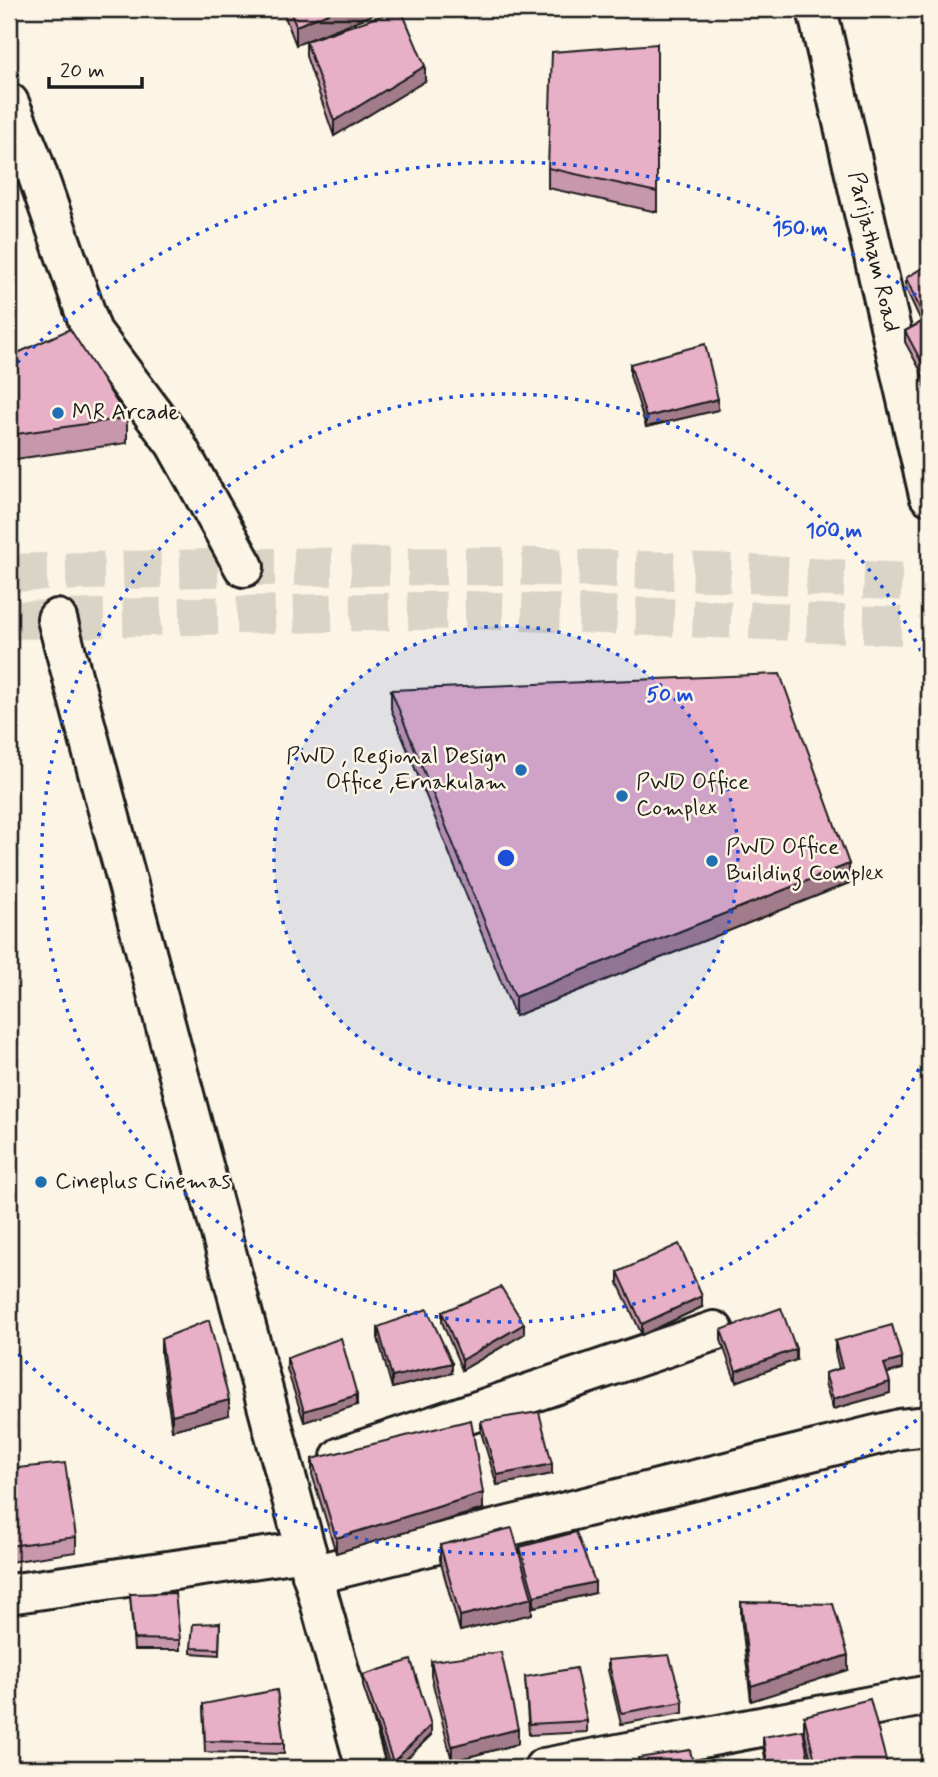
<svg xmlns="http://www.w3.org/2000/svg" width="938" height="1777" font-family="Mynerve,sans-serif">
<rect width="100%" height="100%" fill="#fcf5e5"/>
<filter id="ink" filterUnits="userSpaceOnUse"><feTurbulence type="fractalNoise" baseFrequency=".0143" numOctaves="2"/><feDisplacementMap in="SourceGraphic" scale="14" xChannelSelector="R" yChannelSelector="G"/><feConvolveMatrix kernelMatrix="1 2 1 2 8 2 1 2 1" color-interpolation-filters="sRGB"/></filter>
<g filter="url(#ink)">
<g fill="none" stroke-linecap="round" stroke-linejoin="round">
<g stroke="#dad4c7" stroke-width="38" stroke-dasharray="38 19" stroke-linecap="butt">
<path d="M9,573L244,567L506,566L711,572L929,583"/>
<path d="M9,620L470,610L929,627"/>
</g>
<defs>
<g id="minor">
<path d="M817,9L929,495"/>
<path d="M9,103L31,156L92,332L175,443L244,567"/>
<path d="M57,619L306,1551L366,1768"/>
<path d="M341,1457L714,1331"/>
<path d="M312,1575L900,1429L929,1426"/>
<path d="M9,1594L306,1551"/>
<path d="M544,1768L929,1695"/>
</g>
</defs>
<use href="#minor" stroke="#1c1c1c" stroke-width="44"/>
<use href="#minor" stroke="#fcf5e5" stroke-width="38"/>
</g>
<g fill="#c797ab" stroke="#1c1c1c" stroke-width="2">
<path d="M282,9H387L296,45Z"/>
<path d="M306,41L425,81L334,136L306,56Z"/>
<path d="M657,44V212L548,188V168Z"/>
<path d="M929,264V317L921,321L906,289V278Z"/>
<path d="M929,318V386L905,342V331Z"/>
<path d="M9,357L127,418V443L9,460Z"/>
<path d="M630,364L718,410L646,427L630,375Z"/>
<path d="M391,690L849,883L515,1016L391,709Z"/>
<path d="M618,1272L702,1307L642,1335L618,1283Z"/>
<path d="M442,1312L524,1334L462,1370L442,1322Z"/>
<path d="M378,1327L452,1373L392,1388L378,1338Z"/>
<path d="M721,1330L796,1360L736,1382L721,1340Z"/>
<path d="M161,1339L229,1415L172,1430L161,1354Z"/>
<path d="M835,1341L902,1369L887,1373L890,1393L833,1409L825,1383V1373L839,1369L835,1352Z"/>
<path d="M287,1358L357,1405L304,1422L287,1369Z"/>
<path d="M481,1421L552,1474L497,1485L481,1432Z"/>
<path d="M312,1459L483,1509L336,1553L312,1474Z"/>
<path d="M9,1469L76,1537V1552L9,1562Z"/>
<path d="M440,1545L520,1555V1547L595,1593L534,1607L532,1600V1614L460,1631L440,1560Z"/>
<path d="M130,1594L180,1640V1650H134Z"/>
<path d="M741,1602L848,1670L751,1701L741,1617Z"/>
<path d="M220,1623L219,1655L191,1653V1648Z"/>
<path d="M608,1660L683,1702V1713L621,1724L608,1670Z"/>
<path d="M431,1661L518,1744L452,1761L431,1676Z"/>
<path d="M363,1675L431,1735L397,1768H391L363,1686Z"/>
<path d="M525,1677L587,1721V1732L529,1735Z"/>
<path d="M203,1704L284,1743V1754L205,1752Z"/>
<path d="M804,1716L888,1768H813L804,1731Z"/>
<path d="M763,1737L810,1768H767L763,1747Z"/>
</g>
<g fill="#a27b8b" stroke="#1c1c1c" stroke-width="2">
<path d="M338,9H387L296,45V26Z"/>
<path d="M425,66V81L334,136V121Z"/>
<path d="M929,306V317L921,321V311Z"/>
<path d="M718,399V410L646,427V417Z"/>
<path d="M849,864V883L515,1016V997Z"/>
<path d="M702,1296V1307L642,1335V1324Z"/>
<path d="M524,1324V1334L462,1370V1360Z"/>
<path d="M796,1349V1360L736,1382V1371Z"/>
<path d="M902,1359V1369L884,1374V1364Z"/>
<path d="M452,1363V1373L392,1388V1377Z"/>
<path d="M890,1382V1393L833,1409V1399Z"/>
<path d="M357,1395V1405L304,1422V1411Z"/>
<path d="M229,1400V1415L172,1430V1415Z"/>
<path d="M552,1464V1474L497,1485V1475Z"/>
<path d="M483,1493V1509L336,1553V1538Z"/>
<path d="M595,1582V1593L534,1607V1596Z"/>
<path d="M532,1598V1614L460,1631V1616Z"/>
<path d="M848,1655V1670L751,1701V1686Z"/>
<path d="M431,1725V1735L397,1768H393V1762Z"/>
<path d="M518,1729V1744L452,1761V1746Z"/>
</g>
<g fill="#e7b0c7" stroke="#1c1c1c" stroke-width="2">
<path d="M289,9H338L296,26Z"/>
<path d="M401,9L425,66L334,121L306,41Z"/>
<path d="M657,44V192L548,168L552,52Z"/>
<path d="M929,264V306L921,311L906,278Z"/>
<path d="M929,318V376L905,331Z"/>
<path d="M70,329L127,418L9,435V357Z"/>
<path d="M705,344L718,399L646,417L630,364Z"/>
<path d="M780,674L849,864L515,997L391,690Z"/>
<path d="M679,1244L702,1296L642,1324L618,1272Z"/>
<path d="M501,1287L524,1324L462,1360L442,1312Z"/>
<path d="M781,1308L796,1349L736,1371L721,1330Z"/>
<path d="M427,1309L452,1363L392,1377L378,1327Z"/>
<path d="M209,1320L229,1400L172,1415L161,1339Z"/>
<path d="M892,1325L902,1359L884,1364L890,1382L833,1399L825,1373L842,1368L835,1341Z"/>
<path d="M341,1338L357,1395L304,1411L287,1358Z"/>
<path d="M539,1412L552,1464L497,1475L481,1421Z"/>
<path d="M471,1420L483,1493L336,1538L312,1459Z"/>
<path d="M65,1463L76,1537L9,1546V1469Z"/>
<path d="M512,1528L532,1598L460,1616L440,1545Z"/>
<path d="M576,1532L595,1582L534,1596L520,1547Z"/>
<path d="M175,1593L180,1640L134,1639L130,1594Z"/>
<path d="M741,1602L833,1604L848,1655L751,1686Z"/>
<path d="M220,1623L219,1649L191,1648L193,1624Z"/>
<path d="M501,1652L518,1729L452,1746L431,1661Z"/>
<path d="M669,1655L683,1702L621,1713L608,1660Z"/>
<path d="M411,1660L431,1725L393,1762L363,1675Z"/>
<path d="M576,1668L587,1721L529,1724L525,1677Z"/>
<path d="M277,1690L284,1743L205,1741L203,1704Z"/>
<path d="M870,1699L888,1768H817L804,1716Z"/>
<path d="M803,1730L810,1768H768L763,1737Z"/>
<path d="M690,1750L694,1768H640L638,1758Z"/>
</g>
</g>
<circle cx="506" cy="858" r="232" fill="#1d4ed8" fill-opacity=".12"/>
<g fill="none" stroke="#1d4ed8" stroke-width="3.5" stroke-dasharray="3.5 7">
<circle cx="506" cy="858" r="232"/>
<path d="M928 1050A464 464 0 1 1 928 666"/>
<path d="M925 1414A696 696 0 0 1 10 1346M10 370A696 696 0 0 1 925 302"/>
</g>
<g fill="#1f6fb2" stroke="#fcf5e5" stroke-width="2.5">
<circle cx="58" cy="413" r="7"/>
<circle cx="521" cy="770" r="7"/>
<circle cx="622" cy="796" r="7"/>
<circle cx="712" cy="861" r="7"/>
<circle cx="41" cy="1182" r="7"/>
</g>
<g text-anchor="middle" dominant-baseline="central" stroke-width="5" stroke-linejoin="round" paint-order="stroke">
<g font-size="23" fill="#1c1c1c" stroke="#fcf5e5">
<text transform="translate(873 252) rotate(77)">Parijatham Road</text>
</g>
<g font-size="23" fill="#1c1c1c" stroke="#fcf5e5" text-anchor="start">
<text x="72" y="413">MR Arcade</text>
<text x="507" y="757" text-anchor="end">PWD , Regional Design<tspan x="507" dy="26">Office ,Ernakulam</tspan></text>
<text x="636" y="783">PWD Office<tspan x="636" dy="26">Complex</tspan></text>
<text x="726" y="848">PWD Office<tspan x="726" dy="26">Building Complex</tspan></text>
<text x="55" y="1182">Cineplus Cinemas</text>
</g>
</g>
<circle cx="506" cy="858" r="10" fill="#1d4ed8" stroke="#fcf5e5" stroke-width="3.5"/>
<g font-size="21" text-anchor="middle" font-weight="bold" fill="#1d4ed8" stroke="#fcf5e5" stroke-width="5" stroke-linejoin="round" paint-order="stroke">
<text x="800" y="235">150 m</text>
<text x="834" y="537">100 m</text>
<text x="670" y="701">50 m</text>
</g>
<rect width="938" height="1777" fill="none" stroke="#fcf5e5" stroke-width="35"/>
<rect x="18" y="18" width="903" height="1742" fill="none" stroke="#1c1c1c" stroke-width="2.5" filter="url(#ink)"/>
<path d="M49 77v10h93v-10" fill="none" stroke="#1c1c1c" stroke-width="3.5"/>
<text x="60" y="77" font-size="21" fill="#1c1c1c" stroke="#fcf5e5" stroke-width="5" paint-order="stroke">20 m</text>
</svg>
